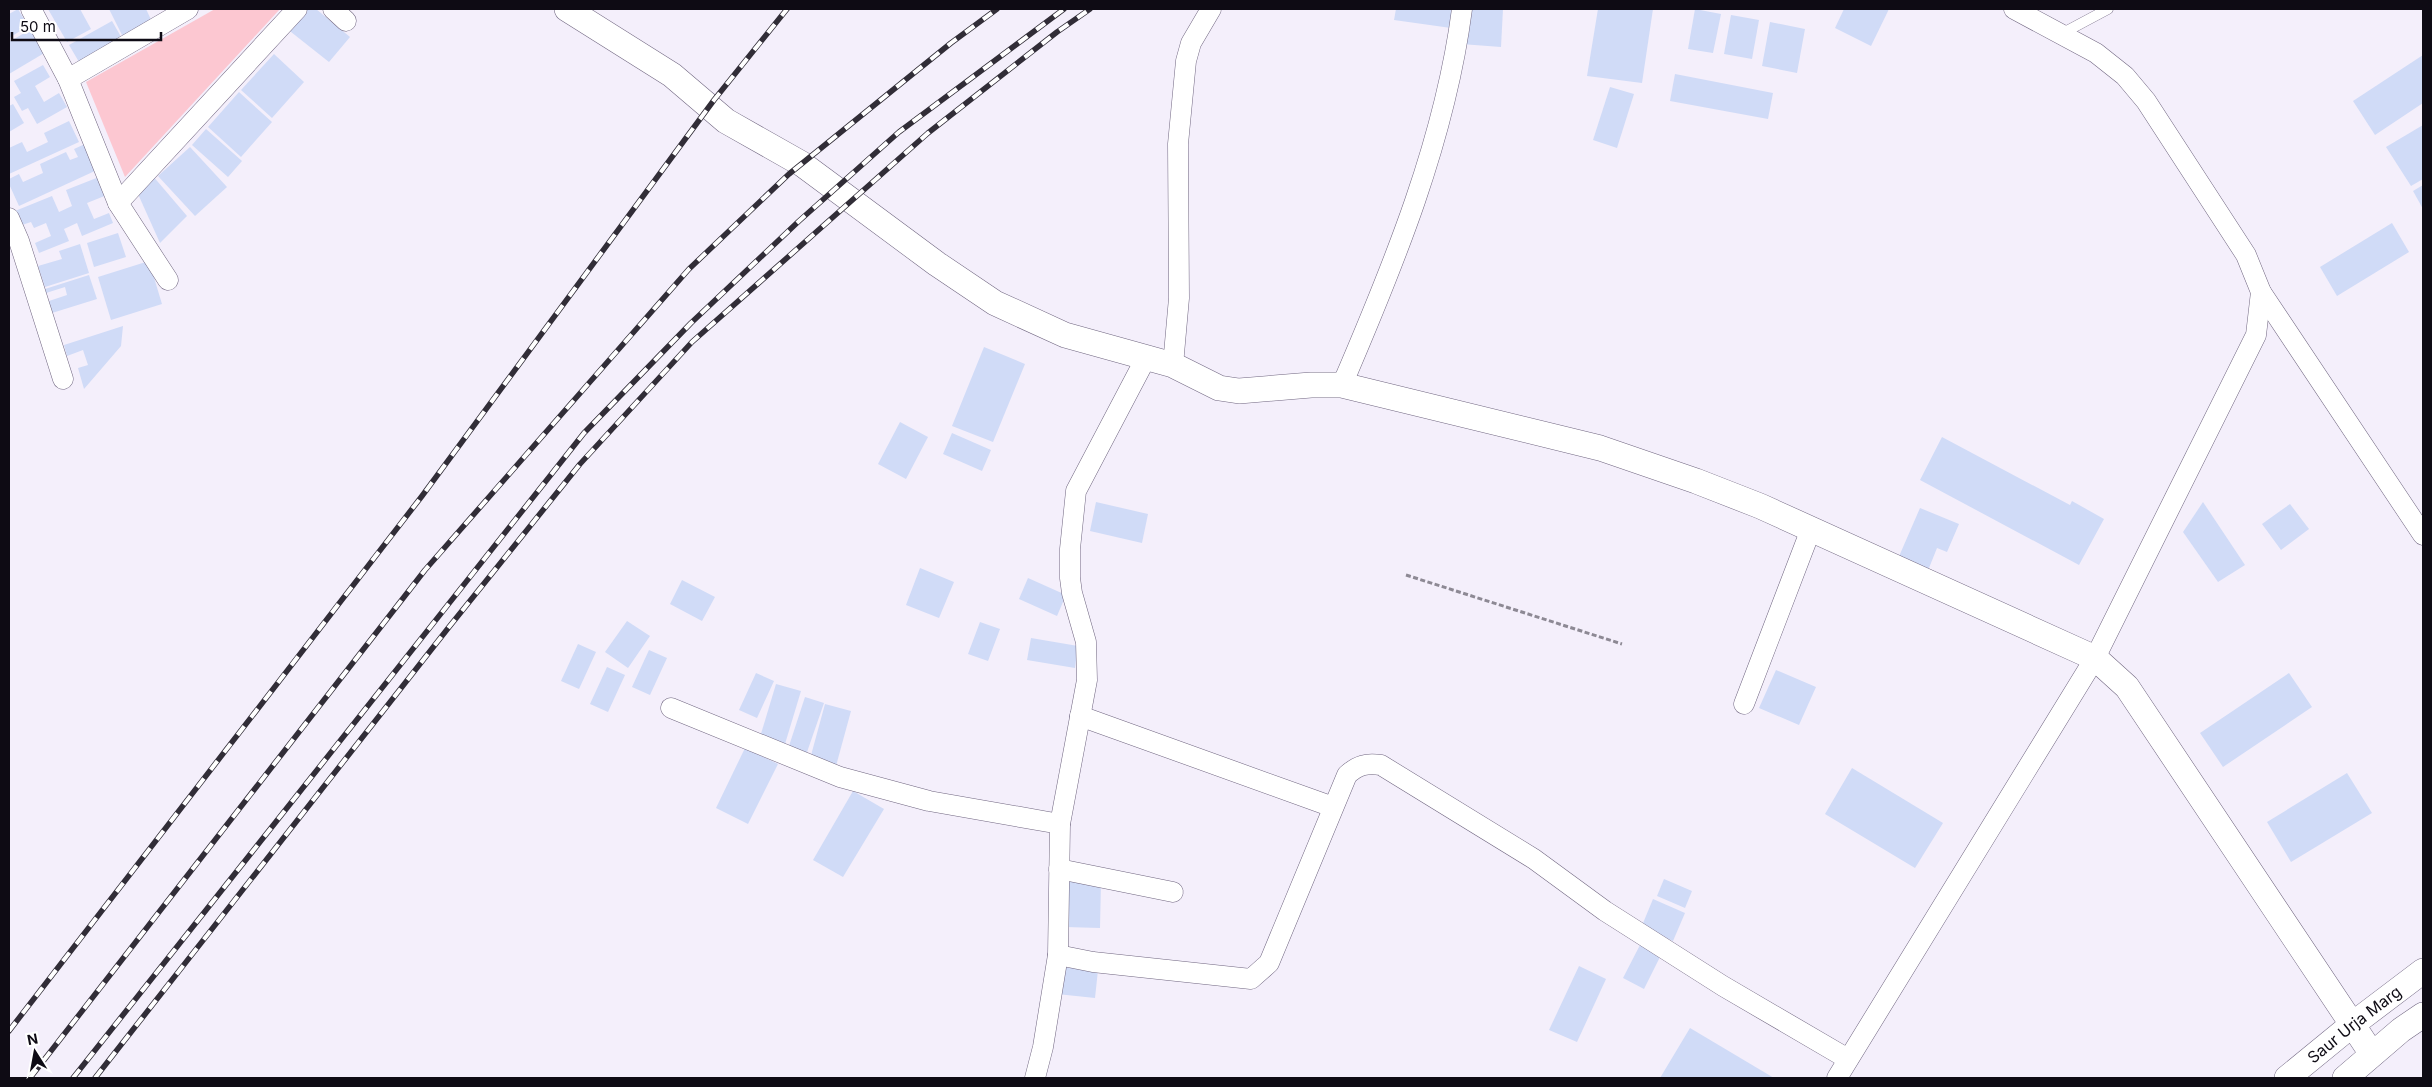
<svg xmlns="http://www.w3.org/2000/svg" width="2432" height="1087" font-family="Inter,sans-serif">
<rect width="100%" height="100%" fill="#f4effb"/>
<path fill="#fcc7d1" d="M215,9H280L125,177L86,82Z"/>
<g fill="#d0dbf7">
<path d="M18,9L28,26L9,38V14Z"/>
<path d="M48,9H80L91,29L67,42Z"/>
<path d="M109,9H146L154,26L125,41Z"/>
<path d="M302,9H316L350,37L329,62L286,28Z"/>
<path d="M1396,9H1454L1451,28L1394,20Z"/>
<path d="M1463,9H1503L1501,47L1461,44Z"/>
<path d="M1598,9H1653L1642,83L1587,76Z"/>
<path d="M1695,9L1721,14L1713,53L1688,49Z"/>
<path d="M1844,9H1889L1871,46L1835,28Z"/>
<path d="M1731,15L1759,20L1752,59L1724,54Z"/>
<path d="M112,21L124,42L82,67L69,45Z"/>
<path d="M1770,22L1805,29L1797,73L1762,66Z"/>
<path d="M33,28L46,52L9,74V42Z"/>
<path d="M274,54L304,82L272,118L241,90Z"/>
<path d="M2423,55V103L2375,135L2353,101Z"/>
<path d="M43,65L50,77L35,86L44,102L59,93L67,107L37,124L28,108L22,111L14,97L21,93L14,81Z"/>
<path d="M1675,74L1773,93L1768,119L1670,101Z"/>
<path d="M1610,87L1634,94L1617,148L1593,140Z"/>
<path d="M239,92L272,122L241,157L208,127Z"/>
<path d="M13,104L24,123L9,132V106Z"/>
<path d="M69,121L79,142L9,174V148L22,142L27,152L48,142L44,133Z"/>
<path d="M2423,125V179L2411,186L2386,147Z"/>
<path d="M206,129L242,161L228,177L192,145Z"/>
<path d="M85,144L97,170L19,206L9,184V179L19,174L23,182L43,173L40,164L66,152L70,160L78,157L74,149Z"/>
<path d="M190,147L227,187L195,216L158,176Z"/>
<path d="M152,175L187,216L160,243L138,194Z"/>
<path d="M99,177L107,195L87,203L94,219L109,213L113,223L82,236L77,223L64,229L69,241L39,253L35,243L51,236L46,223L34,228L31,222L22,225L15,211L52,196L59,212L72,206L66,190Z"/>
<path d="M2423,185V209L2413,191Z"/>
<path d="M2392,223L2409,252L2337,296L2320,267Z"/>
<path d="M118,233L126,257L94,267L87,243Z"/>
<path d="M80,244L89,273L45,287L38,266L62,259L59,251Z"/>
<path d="M149,261L162,304L111,320L98,277Z"/>
<path d="M89,275L97,299L52,313L49,301L67,295L65,287L46,293L45,289Z"/>
<path d="M123,326L121,346L84,389L78,368L88,365L83,350L67,356L64,345Z"/>
<path d="M984,347L1025,364L993,442L952,426Z"/>
<path d="M900,422L928,437L906,479L878,464Z"/>
<path d="M952,433L991,450L982,471L943,454Z"/>
<path d="M1942,437L2070,505L2072,501L2104,519L2079,565L1920,480Z"/>
<path d="M1096,502L1148,514L1142,543L1090,531Z"/>
<path d="M2203,502L2245,565L2218,582L2183,532Z"/>
<path d="M2290,504L2309,529L2281,550L2262,524Z"/>
<path d="M1920,508L1959,524L1947,552L1937,548L1927,573L1897,561Z"/>
<path d="M920,568L954,582L939,618L906,605Z"/>
<path d="M1028,578L1066,595L1057,616L1019,599Z"/>
<path d="M682,580L715,597L702,621L670,604Z"/>
<path d="M627,621L650,636L628,668L605,652Z"/>
<path d="M980,622L1000,629L988,661L968,654Z"/>
<path d="M1031,638L1078,646L1075,668L1027,660Z"/>
<path d="M578,644L596,652L579,689L561,681Z"/>
<path d="M649,650L667,658L650,695L632,687Z"/>
<path d="M607,667L625,675L608,712L590,704Z"/>
<path d="M1776,670L1816,687L1799,725L1759,708Z"/>
<path d="M756,673L774,681L757,718L739,710Z"/>
<path d="M2289,673L2312,707L2223,767L2200,733Z"/>
<path d="M776,684L801,691L785,744L760,737Z"/>
<path d="M805,697L824,703L806,755L788,749Z"/>
<path d="M825,704L851,711L836,766L810,759Z"/>
<path d="M745,748L778,764L748,824L716,808Z"/>
<path d="M1852,768L1943,823L1915,868L1825,814Z"/>
<path d="M2347,773L2372,813L2291,862L2267,822Z"/>
<path d="M853,791L884,809L843,877L813,860Z"/>
<path d="M1664,879L1692,891L1685,908L1657,896Z"/>
<path d="M1066,881H1101L1100,928L1065,927Z"/>
<path d="M1653,899L1685,913L1673,941L1641,928Z"/>
<path d="M1640,945L1661,955L1644,989L1623,978Z"/>
<path d="M1579,966L1606,979L1577,1042L1549,1030Z"/>
<path d="M1060,967L1098,970L1095,998L1057,994Z"/>
<path d="M1690,1028L1774,1078H1660Z"/>
</g>
<g fill="none" stroke-linecap="round" stroke-linejoin="round">
<defs>
<path id="service" d="M2063,33L2108,9"/>
<g id="minor">
<path d="M31,9L68,79L118,203L168,280"/>
<path d="M333,9L346,21"/>
<path d="M2014,9L2096,53L2125,76L2146,101L2246,255L2261,292L2423,535"/>
<path d="M68,79L188,9"/>
<path d="M118,203L297,9"/>
<path d="M9,218L19,241L63,379"/>
<path d="M1173,365L1179,298L1178,144L1186,61L1191,43L1211,9"/>
<path d="M1342,385C1394,264 1445,140 1462,9"/>
<path d="M1744,704L1811,529"/>
<path d="M671,708L840,777L929,801L1060,824"/>
<path d="M1080,716L1333,807"/>
<path d="M1059,869L1173,892"/>
<path d="M1058,955L1093,962L1251,979L1269,963L1347,775C1358,765 1366,763 1381,765L1534,859L1605,911L1723,986L1848,1059"/>
<path d="M1035,1078L1043,1047L1058,955L1060,824L1087,680L1086,642L1072,593L1070,578V549L1076,491L1147,356"/>
<path d="M1837,1078L2095,658L2256,335L2261,292"/>
</g>
<g id="tertiary">
<path d="M567,9L672,75L726,121L802,164L937,264L995,303L1065,335L1173,365L1219,388L1239,391L1311,385H1342L1600,448L1696,481L1760,506L2095,658L2127,687L2372,1054"/>
<path id="s1" d="M2287,1078L2353,1024L2423,971"/>
<path d="M2345,1078L2401,1030L2423,1015"/>
</g>
</defs>
<use href="#service" stroke="#706680" stroke-width="11"/>
<use href="#minor" stroke="#706680" stroke-width="21"/>
<use href="#tertiary" stroke="#706680" stroke-width="26"/>
<path stroke="#8d8994" stroke-width="3" stroke-dasharray="5 2.5" stroke-linecap="butt" d="M1406,575L1622,644"/>
<use href="#service" stroke="#fff" stroke-width="10"/>
<use href="#minor" stroke="#fff" stroke-width="20"/>
<use href="#tertiary" stroke="#fff" stroke-width="25"/>
<defs>
<g id="rail">
<path d="M9,1031L422,496L714,100L787,9"/>
<path d="M30,1078L425,570L689,269L789,174L951,43L997,9"/>
<path d="M73,1078L584,433L691,323L799,221L899,132L1064,9"/>
<path d="M95,1078L449,627L580,464L692,342L928,133L1057,32L1090,9"/>
</g>
</defs>
<use href="#rail" stroke="#312d37" stroke-width="5.5"/>
<use href="#rail" stroke="#fff" stroke-width="4" stroke-dasharray="11" stroke-linecap="butt"/>
</g>
<g text-anchor="middle" dominant-baseline="central" stroke-width="5" stroke-linejoin="round" paint-order="stroke">
<g font-size="16" fill="#0e0b14" stroke="#fff">
<text stroke="none"><textPath href="#s1" startOffset="86">Saur Urja Marg</textPath></text>
</g>
</g>
<rect width="2432" height="1087" fill="none" stroke="#0e0b14" stroke-width="20"/>
<g transform="translate(35 1052) rotate(349)" stroke="#ffffff" stroke-width="4" paint-order="stroke">
<path d="M0-4L9 19L0 12L-9 19Z" fill="#0e0b14"/>
<text y="-8" font-size="14" font-weight="bold" text-anchor="middle" fill="#0e0b14">N</text>
</g>
<path d="M12 32v8h149v-8" fill="none" stroke="#0e0b14" stroke-width="2.5"/>
<text x="20" y="32" font-size="15" fill="#0e0b14" stroke="#ffffff" stroke-width="4" paint-order="stroke">50 m</text>
</svg>
